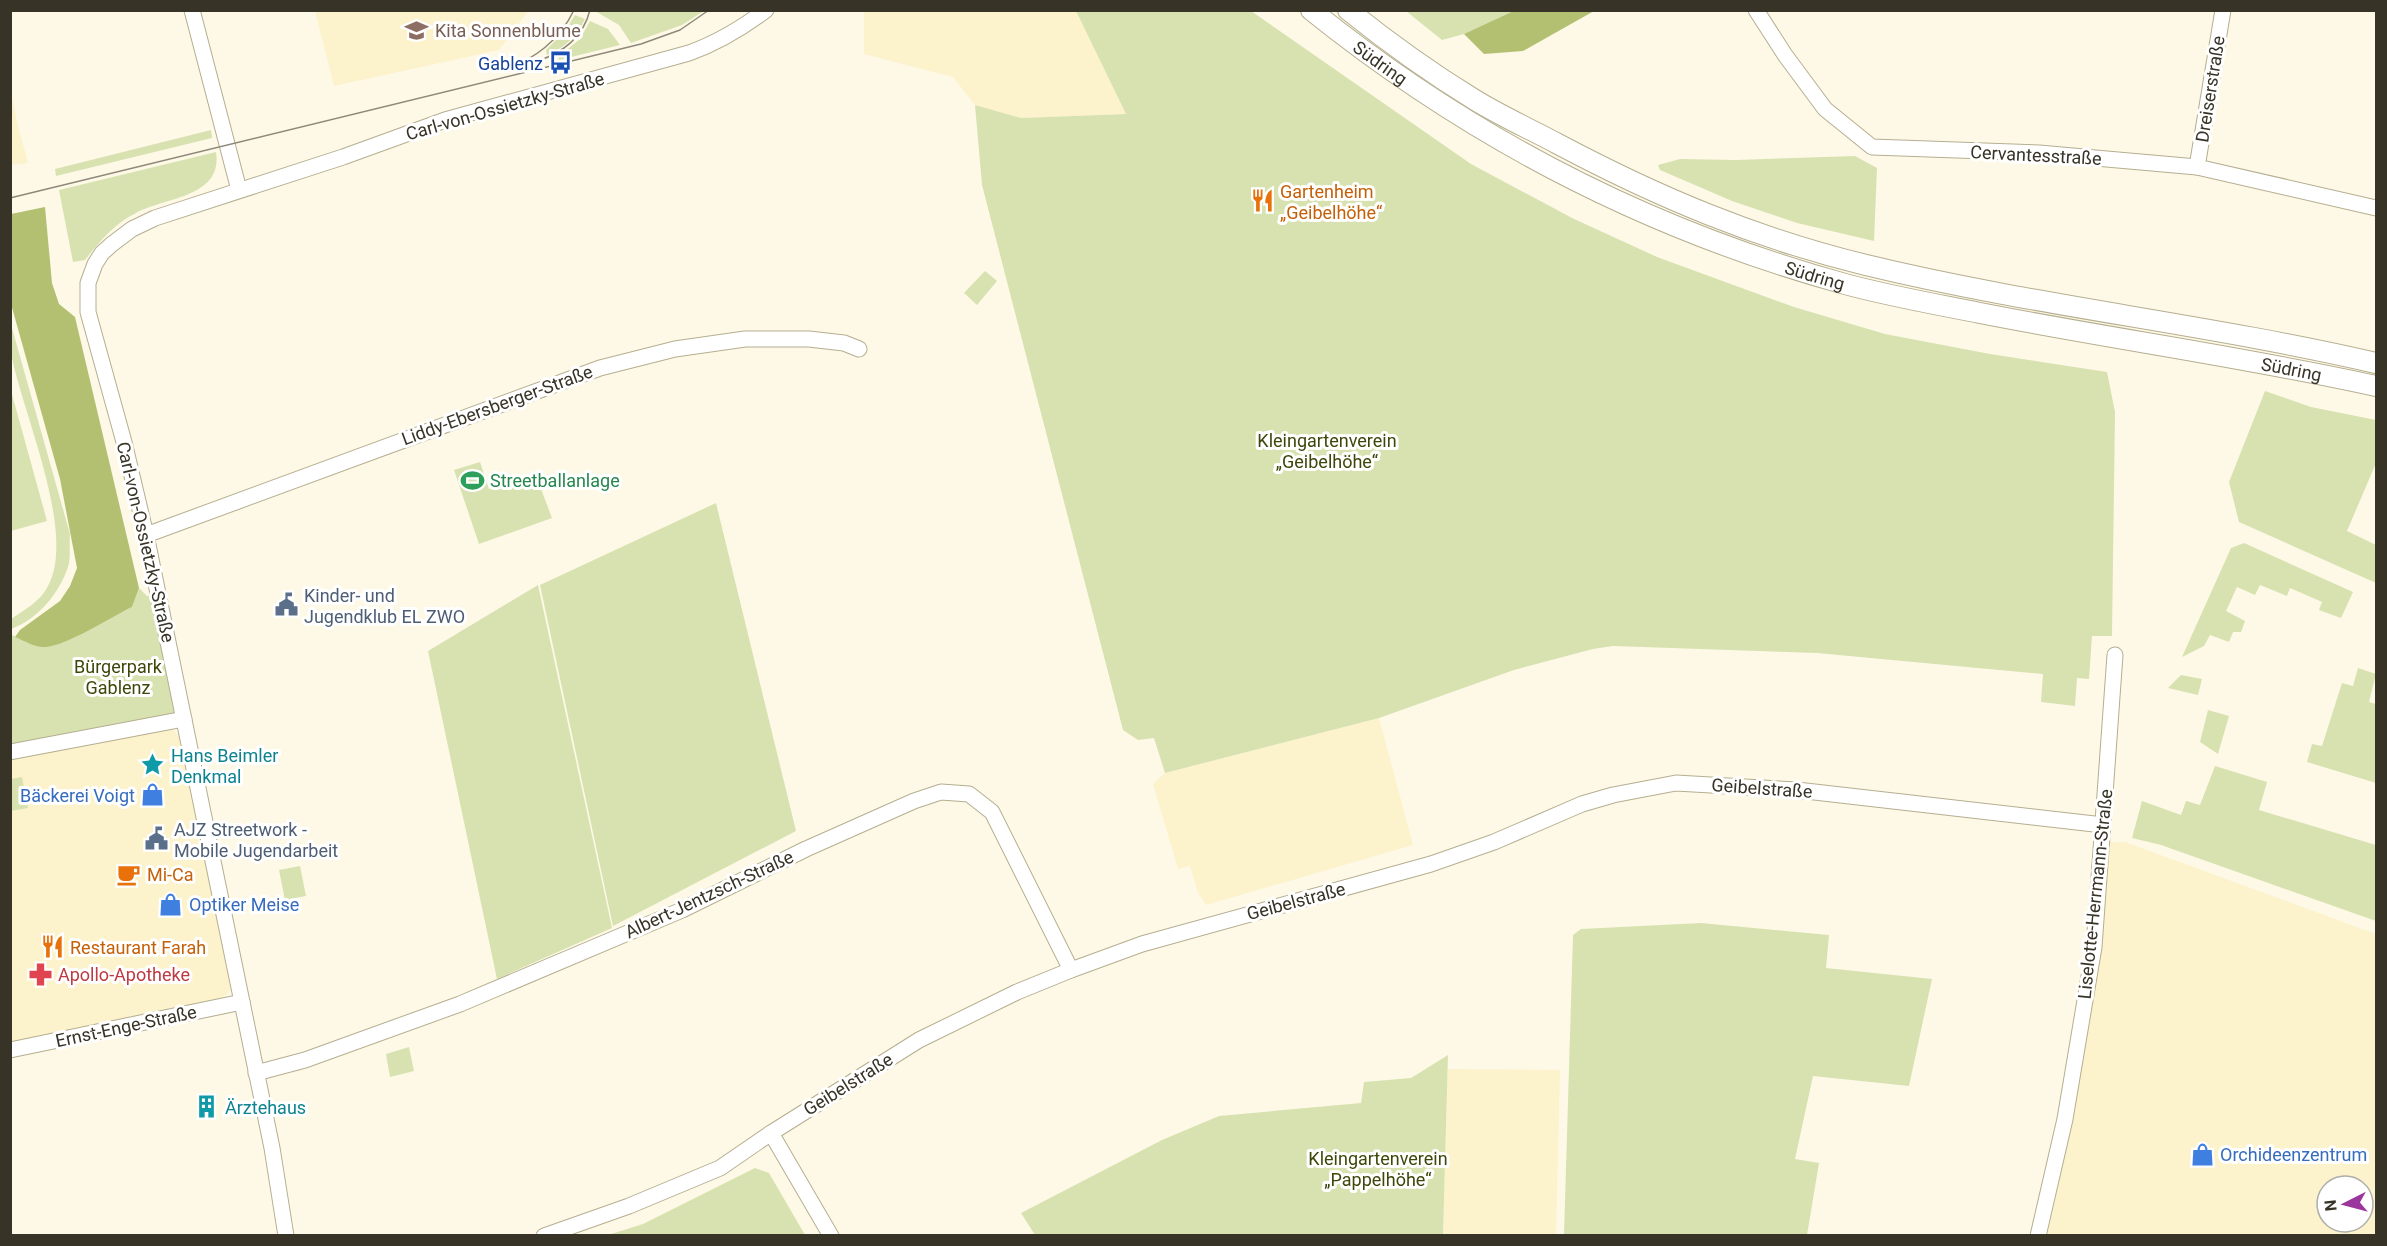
<svg xmlns="http://www.w3.org/2000/svg" width="2387" height="1246" font-family="Roboto,sans-serif">
<rect width="100%" height="100%" fill="#fef9e6"/>
<g fill="#fcf2cb" fill-rule="evenodd">
<path d="M315,11V10L528,11L499,50L334,86Z"/>
<path d="M864,11H1076L1126,114L1021,118L975,105L953,77L864,54Z"/>
<path d="M11,93L18,126L28,163L11,165Z"/>
<path d="M1379,718L1413,845L1206,905L1198,893L1190,866L1178,869L1153,784L1165,773Z"/>
<path d="M172,728L183,742L231,990L202,1017L11,1058V759Z"/>
<path d="M2108,842H2125L2376,934V1230L2373,1235L2047,1236L2074,1112L2099,947ZM2327,1186H2363V1222H2327Z"/>
<path d="M1448,1069L1560,1070L1556,1235L1443,1236Z"/>
</g>
<g fill="#d8e2b1">
<path d="M595,11V10L704,11L682,25L631,43L619,25Z"/>
<path d="M1076,11H1251L1471,164L1572,218L1657,257L1794,307L1885,334L1990,354L2107,372L2115,412L2112,636H2092L2089,679L2077,678L2075,706L2041,702L2043,674L1817,653L1613,646L1593,649L1514,670L1379,718L1165,773L1154,738L1138,740L1123,730L982,185L975,105L1021,118L1126,114Z"/>
<path d="M1406,11H1516L1464,34L1442,40Z"/>
<path d="M575,15L585,19C577,36 565,48 547,55L546,50L565,31Z"/>
<path d="M590,21L608,29L620,45L559,60L558,57L580,39Z"/>
<path d="M211,130L212,138L56,176L55,169Z"/>
<path d="M216,152C223,198 165,197 136,213C114,224 100,241 85,260L73,262L59,190Z"/>
<path d="M1855,156L1877,168L1874,241L1797,223L1732,201L1660,170L1658,165L1680,159L1736,160Z"/>
<path d="M985,271L997,281L977,305L964,293Z"/>
<path d="M10,321L70,534C69,544 71,558 68,567C59,594 37,620 11,629V619C24,610 40,602 48,586C77,532 22,413 11,353C9,343 10,331 10,321Z"/>
<path d="M10,387L47,521L11,531H10Z"/>
<path d="M2265,391L2311,407L2376,420V463L2347,531L2376,545V583L2239,522L2229,482Z"/>
<path d="M480,462L489,489L535,473L552,518L479,544L454,470Z"/>
<path d="M716,503L796,831L613,926L540,585Z"/>
<path d="M2244,543L2353,592L2341,618L2319,610L2322,602L2290,588L2287,596L2260,585L2255,595L2237,587L2226,611L2245,621L2241,632H2233L2229,642L2210,635L2204,646L2182,657L2231,548Z"/>
<path d="M538,585L612,928L497,979L428,651Z"/>
<path d="M139,588L147,596L158,594L184,719L11,752L10,634L35,646L112,617L132,607Z"/>
<path d="M2358,668L2376,674L2369,702L2376,704V783L2307,762L2312,744L2322,746L2342,683L2353,686Z"/>
<path d="M2181,675L2202,679L2198,695L2168,688Z"/>
<path d="M2208,710L2229,716L2218,754L2200,742Z"/>
<path d="M2215,766L2267,782L2259,810L2376,845V921L2161,845L2132,838L2142,801L2181,815L2186,801L2200,805Z"/>
<path d="M22,777L28,808L11,811V779Z"/>
<path d="M300,866L306,896L285,900L279,870Z"/>
<path d="M1701,923L1829,935L1826,968L1932,979L1909,1086L1813,1076L1795,1159L1819,1163L1807,1235H1564L1573,935L1581,929Z"/>
<path d="M409,1047L414,1071L390,1077L386,1054Z"/>
<path d="M1448,1055L1443,1235H1035L1021,1213L1162,1140L1219,1116L1361,1103L1364,1082L1411,1078Z"/>
<path d="M755,1168L769,1173L805,1235H608L643,1224Z"/>
</g>
<g fill="#b3c072">
<path d="M1516,10H1594V11L1523,51L1484,54L1464,34Z"/>
<path d="M45,207L52,283L59,304L75,317L139,588L132,607C111,617 68,645 46,647C35,648 25,641 15,637L20,630L60,601L70,586L77,568L60,479L11,304V214Z"/>
</g>
<g fill="none" stroke-linecap="round" stroke-linejoin="round">
<defs>
<g id="minor">
<path d="M192,10L239,190"/>
<path d="M1756,10L1785,55L1825,109L1872,147L2039,153L2197,167L2376,208"/>
<path d="M2197,167L2223,10"/>
<path d="M146,535L600,368L675,349L745,339H809L844,343L859,349"/>
<path d="M10,752L184,719"/>
<path d="M10,1050L242,1002"/>
<path d="M256,1073L305,1060L460,1004L682,910L806,849L914,801L941,792L969,794L992,812L1071,970"/>
<path d="M771,1133L831,1236"/>
<path d="M286,1236L272,1148L146,535L124,442L88,312V283L95,264L102,253L112,244L132,229L155,218L343,157L445,120L689,53C717,43 742,28 766,10"/>
<path d="M544,1236L629,1206L720,1168L771,1133L919,1040L1017,992L1071,970L1142,944L1431,864L1494,842L1582,804L1613,795L1676,783L1797,790L2103,825"/>
<path d="M2038,1236L2065,1119L2094,947L2115,655"/>
</g>
<g id="major">
<path id="s1" d="M1311,10C1469,137 1649,230 1845,284C1889,296 1935,304 1980,313C2112,339 2245,357 2376,386"/>
<path d="M1348,10C1389,43 1431,73 1475,100C1501,116 1530,129 1558,144C1658,197 1755,238 1866,265C2035,306 2208,324 2376,363"/>
</g>
</defs>
<use href="#minor" stroke="#b5ae90" stroke-width="17"/>
<use href="#major" stroke="#b5ae90" stroke-width="22"/>
<use href="#minor" stroke="#fff" stroke-width="15"/>
<use href="#major" stroke="#fff" stroke-width="20"/>
<g stroke="#8d8879" stroke-width="1.5">
<path d="M538,61C563,52 583,38 590,10"/>
<path d="M503,70C534,60 560,40 574,10"/>
<path d="M10,198L641,44L680,30L709,10"/>
</g>
</g>
<defs>
<symbol id="school-bare" viewBox="-9 -9 18 18"><path d="M0-5L7-2L0 1L-7-2ZM-4 1L0 2.5L4 1V4Q0 6-4 4Z" fill="#8d6e63" stroke="#fff" stroke-width="2.5" paint-order="stroke"/></symbol>
<symbol id="bus-bare" viewBox="-9 -9 18 18"><path d="M-5-6H5V4H4V6H2V4H-2V6H-4V4H-5ZM-3.5-4V0h7V-4ZM-3.5 1.2v1.5H-2V1.2ZM2 1.2v1.5H3.5V1.2Z" fill="#1a4fb4" stroke="#fff" stroke-width="2.5" paint-order="stroke"/></symbol>
<symbol id="restaurant-bare" viewBox="-9 -9 18 18"><path d="M-5-6h1v4h1v-4h1v4h1v-4h1v5L-1.5 .5V6h-2V.5L-5-1ZM5-6V6H3V1.5H1.5Q1.5-4 5-6Z" fill="#e8710a" stroke="#fff" stroke-width="2.5" paint-order="stroke"/></symbol>
<symbol id="stadium-bare" viewBox="-9 -9 18 18"><path d="M0-5a6.5 5 0 1 0 0 10a6.5 5 0 1 0 0-10ZM-3.5-1.8h7v3.6h-7Z" fill="#2e9e5b" stroke="#fff" stroke-width="2.5" paint-order="stroke"/></symbol>
<symbol id="civic-bare" viewBox="-9 -9 18 18"><path d="M-.6-6.5H3V-4.5H.6V-3L4-1V1h2V6H-6V1h2V-1L-.6-3ZM-1.2 2.5V6h2.4V2.5Z" fill="#5c6f8a" stroke="#fff" stroke-width="2.5" paint-order="stroke"/></symbol>
<symbol id="sight-bare" viewBox="-9 -9 18 18"><path d="M0-6L1.8-2.2L6-1.7L2.9 1.2L3.7 5.4L0 3.3L-3.7 5.4L-2.9 1.2L-6-1.7L-1.8-2.2Z" fill="#0f9aa8" stroke="#fff" stroke-width="2.5" paint-order="stroke"/></symbol>
<symbol id="shop-bare" viewBox="-9 -9 18 18"><path d="M-5-2.5h2.3a2.7 3.5 0 0 1 5.4 0H5L5.5 6h-11ZM-1.5-2.5h3a1.5 2.3 0 0 0-3 0Z" fill="#3f7fe0" stroke="#fff" stroke-width="2.5" paint-order="stroke"/></symbol>
<symbol id="cafe-bare" viewBox="-9 -9 18 18"><path d="M-5.5-4.5H6V0H3Q3 3.5 0 3.5H-2.5Q-5.5 3.5-5.5 0ZM3-3.2v2h1.7v-2ZM-6 4.5H4V6H-6Z" fill="#e8710a" stroke="#fff" stroke-width="2.5" paint-order="stroke"/></symbol>
<symbol id="pharmacy-bare" viewBox="-9 -9 18 18"><path d="M-2-6h4v4h4v4h-4v4h-4v-4h-4v-4h4Z" fill="#e0444e" stroke="#fff" stroke-width="2.5" paint-order="stroke"/></symbol>
<symbol id="building-bare" viewBox="-9 -9 18 18"><path d="M-4-6H4V6H1V3H-1V6H-4ZM-2.5-4.3h1.7v1.8h-1.7ZM.8-4.3h1.7v1.8H.8ZM-2.5-1h1.7V.8h-1.7ZM.8-1h1.7V.8H.8Z" fill="#0f9aa8" stroke="#fff" stroke-width="2.5" paint-order="stroke"/></symbol>
</defs>
<g fill-rule="evenodd">
<use href="#school-bare" x="400" y="14" width="33" height="33"/>
<use href="#bus-bare" x="544" y="46" width="33" height="33"/>
<use href="#restaurant-bare" x="1246" y="184" width="33" height="33"/>
<use href="#stadium-bare" x="456" y="464" width="33" height="33"/>
<use href="#civic-bare" x="270" y="588" width="33" height="33"/>
<use href="#sight-bare" x="136" y="748" width="33" height="33"/>
<use href="#shop-bare" x="136" y="778" width="33" height="33"/>
<use href="#civic-bare" x="140" y="822" width="33" height="33"/>
<use href="#cafe-bare" x="112" y="858" width="33" height="33"/>
<use href="#shop-bare" x="154" y="888" width="33" height="33"/>
<use href="#restaurant-bare" x="36" y="930" width="33" height="33"/>
<use href="#pharmacy-bare" x="24" y="958" width="33" height="33"/>
<use href="#building-bare" x="190" y="1090" width="33" height="33"/>
<use href="#shop-bare" x="2186" y="1138" width="33" height="33"/>
</g>
<g text-anchor="middle" dominant-baseline="central" stroke-width="6" stroke-linejoin="round" paint-order="stroke">
<g font-size="18" fill="#785e54" stroke="#fff" text-anchor="start">
<text x="435" y="30">Kita Sonnenblume</text>
</g>
<g font-size="18" fill="#164399" stroke="#fff" text-anchor="end">
<text x="543" y="63">Gablenz</text>
</g>
<g font-size="18" fill="#373327" stroke="#fff">
<text stroke="none"><textPath href="#s1" startOffset="87">Südring</textPath></text>
<text transform="translate(2210 89) rotate(-81)">Dreiserstraße</text>
<text transform="translate(505 106) rotate(-16)">Carl-von-Ossietzky-Straße</text>
<text transform="translate(2036 155) rotate(3)">Cervantesstraße</text>
<text stroke="none"><textPath href="#s1" startOffset="573">Südring</textPath></text>
<text stroke="none"><textPath href="#s1" startOffset="1059">Südring</textPath></text>
<text transform="translate(497 405) rotate(-20)">Liddy-Ebersberger-Straße</text>
<text transform="translate(146 542) rotate(77)">Carl-von-Ossietzky-Straße</text>
<text transform="translate(1762 788) rotate(4)">Geibelstraße</text>
<text transform="translate(709 894) rotate(-25)">Albert-Jentzsch-Straße</text>
<text transform="translate(2095 894) rotate(-84)">Liselotte-Herrmann-Straße</text>
<text transform="translate(1296 901) rotate(-15)">Geibelstraße</text>
<text transform="translate(126 1026) rotate(-12)">Ernst-Enge-Straße</text>
<text transform="translate(848 1084) rotate(-32)">Geibelstraße</text>
</g>
<g font-size="18" fill="#c56008" stroke="#fff" text-anchor="start">
<text x="1280" y="191">Gartenheim<tspan x="1280" dy="21">„Geibelhöhe“</tspan></text>
<text x="147" y="874">Mi-Ca</text>
<text x="70" y="947">Restaurant Farah</text>
</g>
<g font-size="18" fill="#3e4609" stroke="#fff">
<text x="1327" y="440">Kleingartenverein<tspan x="1327" dy="21">„Geibelhöhe“</tspan></text>
<text x="118" y="666">Bürgerpark<tspan x="118" dy="21">Gablenz</tspan></text>
<text x="1378" y="1158">Kleingartenverein<tspan x="1378" dy="21">„Pappelhöhe“</tspan></text>
</g>
<g font-size="18" fill="#27864d" stroke="#fff" text-anchor="start">
<text x="490" y="480">Streetballanlage</text>
</g>
<g font-size="18" fill="#4e5e75" stroke="#fff" text-anchor="start">
<text x="304" y="595">Kinder- und<tspan x="304" dy="21">Jugendklub EL ZWO</tspan></text>
<text x="174" y="829">AJZ Streetwork -<tspan x="174" dy="21">Mobile Jugendarbeit</tspan></text>
</g>
<g font-size="18" fill="#0d838f" stroke="#fff" text-anchor="start">
<text x="171" y="755">Hans Beimler<tspan x="171" dy="21">Denkmal</tspan></text>
<text x="225" y="1107">Ärztehaus</text>
</g>
<g font-size="18" fill="#366cbe" stroke="#fff" text-anchor="start">
<text x="135" y="795" text-anchor="end">Bäckerei Voigt</text>
<text x="189" y="904">Optiker Meise</text>
<text x="2220" y="1154">Orchideenzentrum</text>
</g>
<g font-size="18" fill="#be3a42" stroke="#fff" text-anchor="start">
<text x="58" y="974">Apollo-Apotheke</text>
</g>
</g>
<rect width="2387" height="1246" fill="none" stroke="#373327" stroke-width="24"/>
<g transform="translate(2345 1204) rotate(264)"><circle r="28" fill="#ffffff" stroke="#afada9" stroke-width="1.5"/>
<path d="M0-4.5L10 22L0 15L-10 22Z" fill="#9a369c"/>
<text y="-9" font-size="16" font-weight="bold" text-anchor="middle" fill="#373327">N</text>
</g>
</svg>
